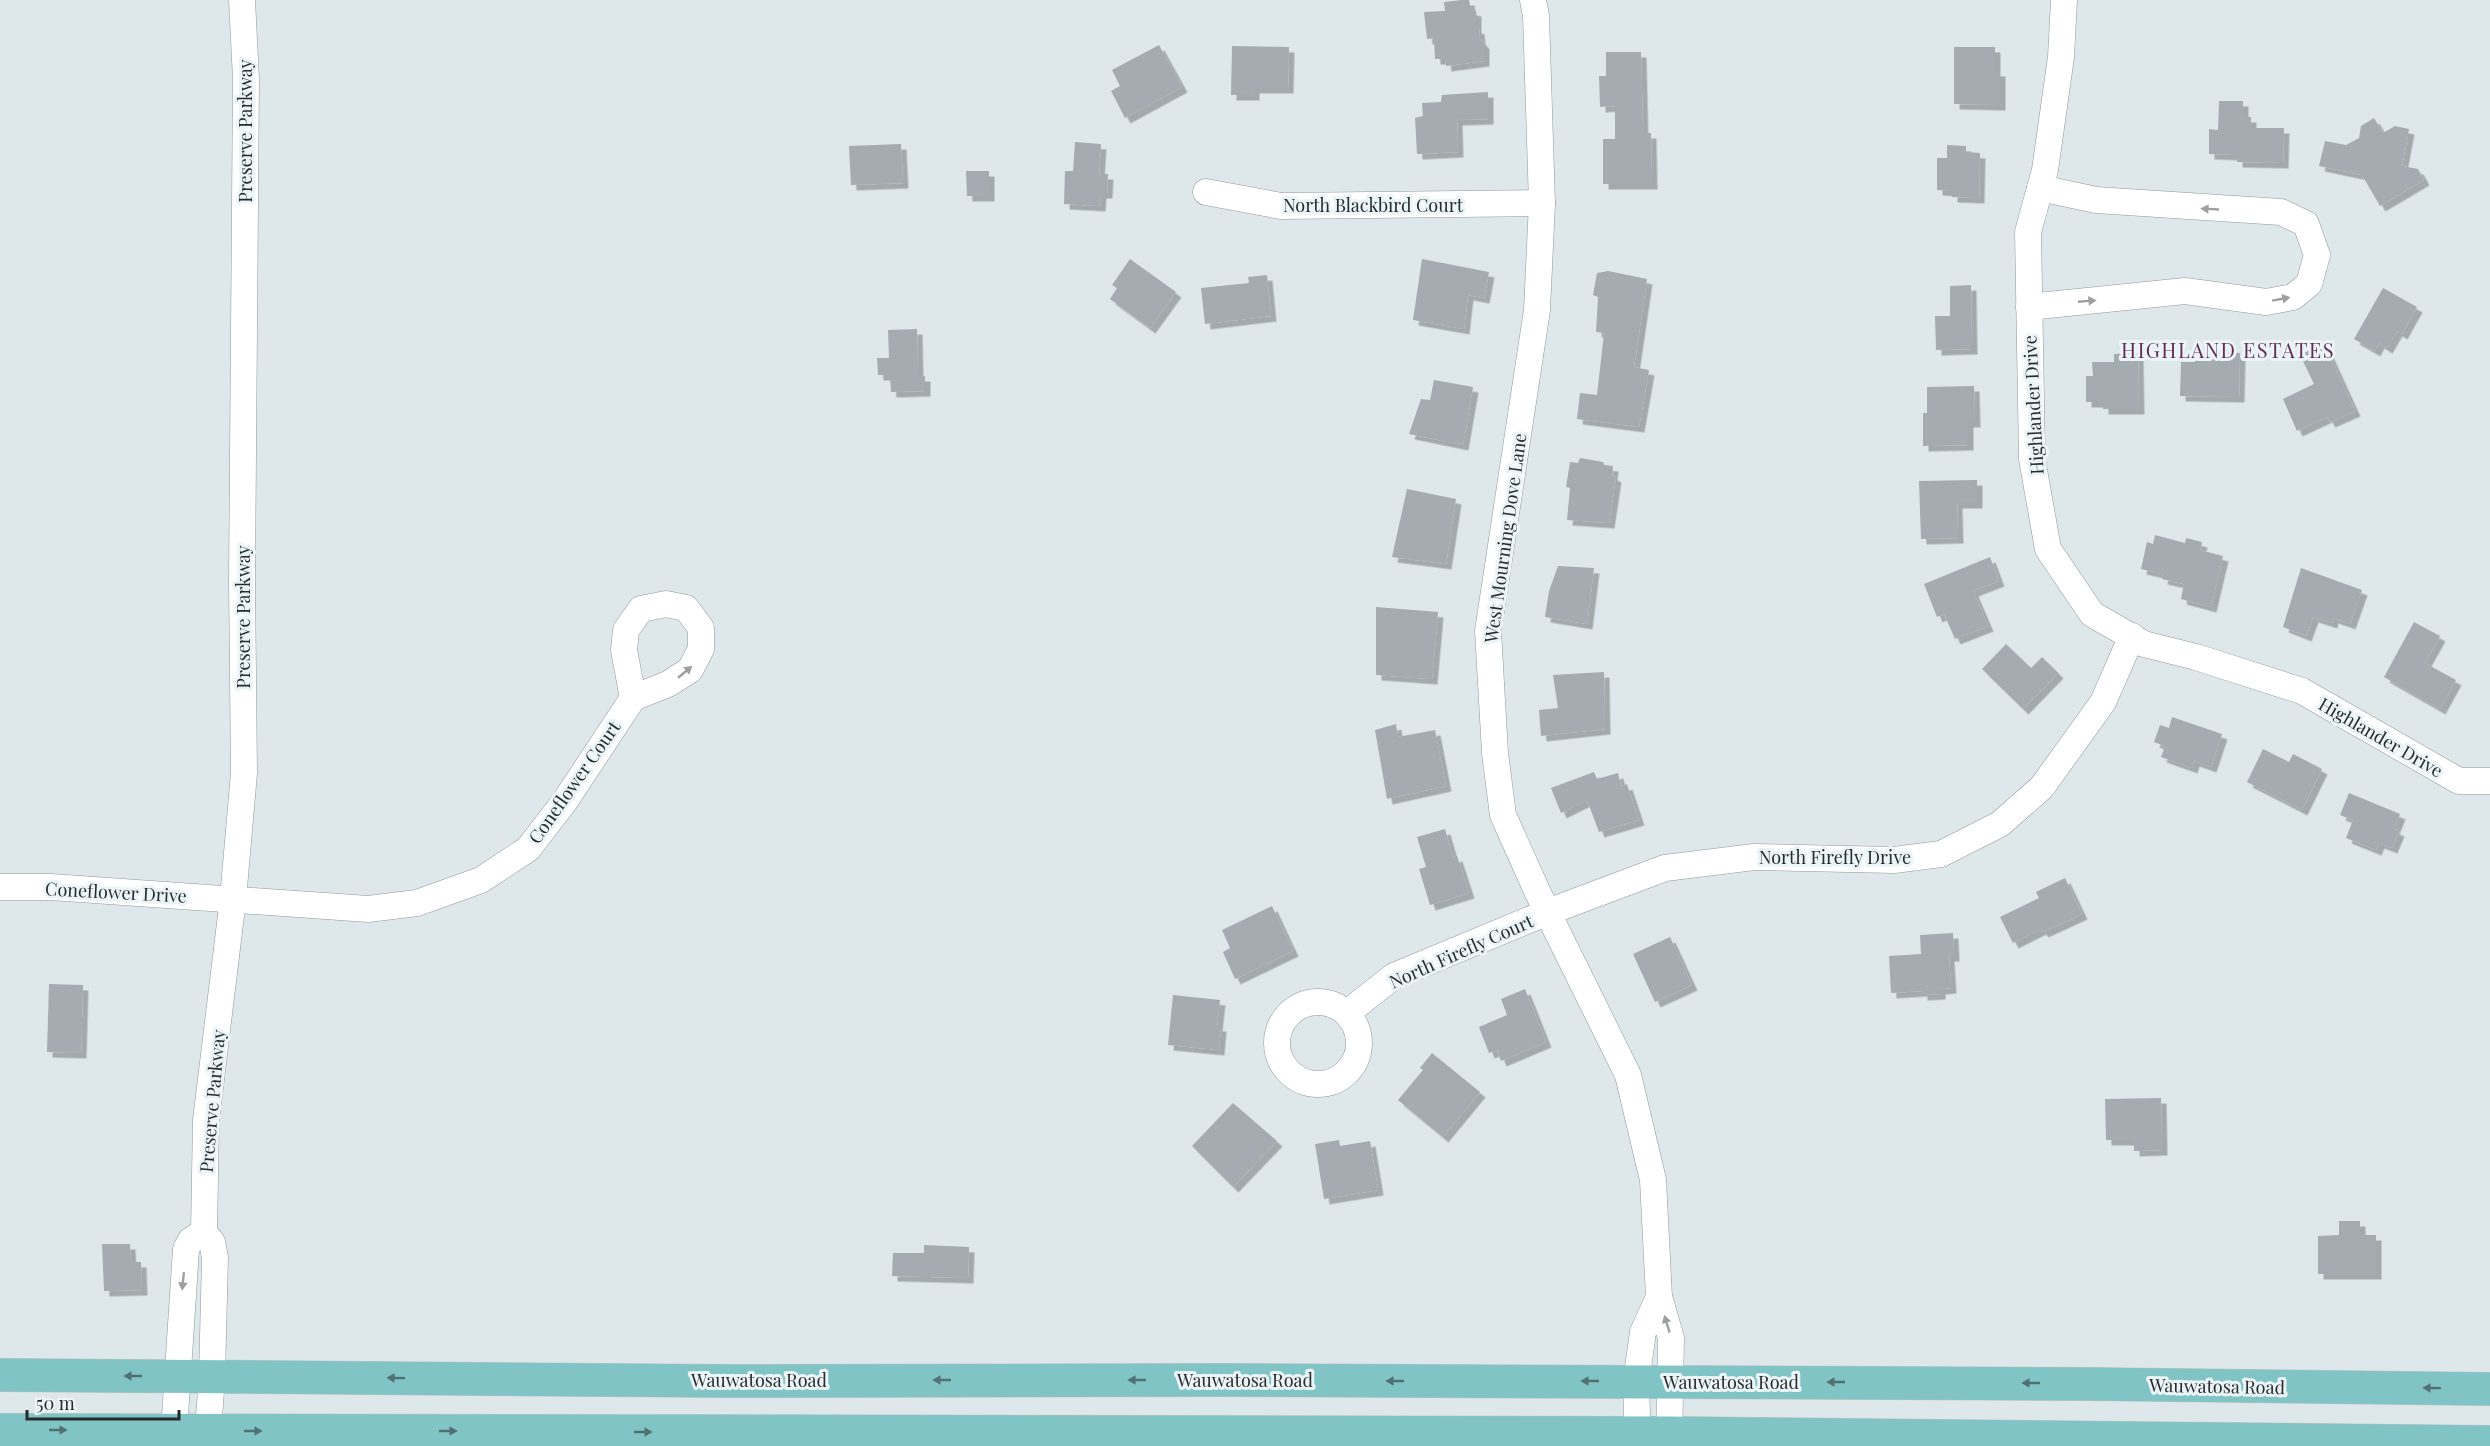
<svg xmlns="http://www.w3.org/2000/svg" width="2490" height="1446" font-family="'Playfair Display',serif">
<defs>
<filter id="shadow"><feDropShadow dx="5.5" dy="5.5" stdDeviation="0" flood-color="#0004"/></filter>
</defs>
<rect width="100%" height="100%" fill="#dee8eb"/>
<g fill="#a4abb1" filter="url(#shadow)">
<path d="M1462,0H1469L1471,10L1476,11V28L1479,29L1480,39L1484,44V61L1446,66L1445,59H1435L1434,38L1427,39L1424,12L1445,11L1444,2Z"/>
<path d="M1159,45L1182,87L1125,118L1111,91L1120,86L1112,70Z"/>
<path d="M1232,46L1289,47L1288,88H1254V95H1231Z"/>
<path d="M1954,47H1995V71H2000V105L1954,104Z"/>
<path d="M1606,52H1641L1643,133H1651L1652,184H1603V139H1615V106L1600,107L1599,76H1606Z"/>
<path d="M1488,92V119L1457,120L1458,152L1417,154L1415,118L1423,116L1422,103L1441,102L1442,95Z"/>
<path d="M2219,101H2243V117H2251V128H2284L2283,163L2237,162V155L2209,154V129L2218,130Z"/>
<path d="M2374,118L2383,133L2395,126L2409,129L2402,166L2418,169L2424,180L2380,206L2362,175L2319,166L2325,141L2346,145L2359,138L2361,126Z"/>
<path d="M1075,142L1101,144L1099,174H1108L1107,193H1101L1100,206L1064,204L1065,171H1073Z"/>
<path d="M901,144L903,183L851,185L849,146Z"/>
<path d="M1947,145L1966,146V152L1980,153L1979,198L1952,197V191L1937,190V158H1947Z"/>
<path d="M966,171H989V196H967Z"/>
<path d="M1130,259L1176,292L1150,328L1110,299L1117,288L1112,285Z"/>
<path d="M1422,259L1489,272L1484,298L1468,295L1464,329L1413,320Z"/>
<path d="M1608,271L1647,279L1634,367L1649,370L1639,427L1577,419L1580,393L1597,395L1604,333L1596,332L1598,297L1593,295L1597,273Z"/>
<path d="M1267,275L1271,316L1205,324L1201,288L1249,283L1248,277Z"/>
<path d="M1971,285L1972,349L1936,350L1935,316H1950V286Z"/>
<path d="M2383,288L2417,307L2402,334L2397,331L2387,348L2379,343L2375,351L2354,339Z"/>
<path d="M917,329L918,376H925V391L891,392L890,375H878L877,358H889L888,330Z"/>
<path d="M2324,343L2355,411L2330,422L2327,417L2297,431L2283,399L2314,384L2300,355Z"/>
<path d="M2195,352L2240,353L2239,397L2180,396L2181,362H2195Z"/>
<path d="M2138,353L2139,409H2103V402H2086V376H2093L2092,362H2114V354Z"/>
<path d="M1434,380L1473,387L1463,445L1409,434L1421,399L1430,400Z"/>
<path d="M1974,386L1975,422H1968V445L1923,446V413H1927V387Z"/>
<path d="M1580,458L1603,462L1604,465L1613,466L1612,475L1616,477L1609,523L1567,520L1570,488L1566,487L1570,462L1578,463Z"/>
<path d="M1977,480V503H1957L1958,538L1921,539L1919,481Z"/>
<path d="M1407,489L1456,499L1446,564L1392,557Z"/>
<path d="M2155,535L2185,543L2186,538L2202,542L2200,550L2223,556L2211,607L2181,599L2184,584L2162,579L2163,574L2141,569L2147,542L2153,544Z"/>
<path d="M1990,557L1999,581L1973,591L1988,626L1955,639L1944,614L1937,617L1924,584Z"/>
<path d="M1558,566L1594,568L1587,624L1545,617L1549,591Z"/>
<path d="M2301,568L2362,590L2350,624L2333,618L2332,623L2313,617L2306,636L2283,627Z"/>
<path d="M1376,607L1438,612L1432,679L1376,675Z"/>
<path d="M2414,622L2440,636L2425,663L2456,680L2440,709L2384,677Z"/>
<path d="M2006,644L2031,668L2042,657L2058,673L2023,709L1982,669Z"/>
<path d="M1604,672L1605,729L1541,736L1539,710L1558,708L1553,675Z"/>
<path d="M2172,717L2222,734L2211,767L2194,761L2192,768L2161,757L2165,746L2154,742L2160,725L2169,728Z"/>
<path d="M1396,724L1398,737L1435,730L1446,786L1387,799L1375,730Z"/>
<path d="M2263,749L2289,762L2293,754L2322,769L2302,810L2247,782Z"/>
<path d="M1594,772L1597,779L1618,773L1621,786L1627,784L1639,820L1599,832L1587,800L1561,813L1551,788Z"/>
<path d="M2349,793L2400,814L2394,829L2399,831L2392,848L2379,843L2376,850L2346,838L2353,820L2340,815Z"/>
<path d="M1445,829L1453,857L1457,856L1469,893L1430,905L1419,869L1426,867L1417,837Z"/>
<path d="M2065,878L2082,914L2043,932L2041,929L2013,943L2000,917L2039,898L2036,892Z"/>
<path d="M1272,906L1293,951L1235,979L1223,952L1230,948L1222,930Z"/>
<path d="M1953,933L1954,956H1949L1951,988L1940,989V994L1922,995V991L1891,993L1889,956L1921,954L1920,935Z"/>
<path d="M1670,937L1692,985L1655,1002L1633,954Z"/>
<path d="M49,984L83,985L81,1053L47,1052Z"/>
<path d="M1525,989L1546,1042L1501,1061L1497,1050L1489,1053L1479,1027L1507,1015L1501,999Z"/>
<path d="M1173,995L1220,1000L1217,1026H1221L1219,1050L1168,1045Z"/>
<path d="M1432,1053L1480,1092L1443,1137L1398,1100L1423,1070L1420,1068Z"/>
<path d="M2161,1098L2162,1150L2134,1151V1140H2106L2105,1099Z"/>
<path d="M1233,1103L1277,1141L1233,1187L1192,1146Z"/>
<path d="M1339,1140L1340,1146L1370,1141L1378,1190L1324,1199L1315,1144Z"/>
<path d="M2339,1221H2360V1235H2376V1274H2318V1236L2339,1235Z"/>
<path d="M102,1244H130L131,1262H141L142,1290L104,1291Z"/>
<path d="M924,1245L969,1247L968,1278L892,1276L893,1253H924Z"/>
</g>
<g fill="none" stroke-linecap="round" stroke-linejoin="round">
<defs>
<g id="minor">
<path d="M1533,0L1536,16L1542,203L1537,310L1488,631L1495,753L1503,815L1537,891L1628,1075L1653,1180L1659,1297"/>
<path d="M2064,0L2061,57L2045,170L2028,232L2032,459L2048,549L2092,614L2144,644L2196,657L2302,691L2459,781H2490"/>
<path d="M1206,192L1281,206L1542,203"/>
<path d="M2029,307L2185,291L2266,302L2293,297L2309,284L2317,255L2306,224L2281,212L2096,200L2040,188"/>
<path d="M0,887H51L368,909L417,903L481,880L528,849L565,801L633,698L668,684L690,670L701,649V628L686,608L666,604L641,609L626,630L624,650L633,698"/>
<circle cx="1318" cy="1043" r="41"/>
<path d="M1347,1013L1394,976L1548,912L1665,868L1754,857L1894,860L1941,854L2000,824L2042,787L2103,702L2132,636"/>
<path d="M173,1446L186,1249L191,1240L204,1232"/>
<path d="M207,1446L212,1376L215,1257L212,1242L204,1232L206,1120L233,899L244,773L242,580L246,79L242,0"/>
<path d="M1638,1446L1636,1382L1643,1332L1659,1297L1671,1338L1669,1446"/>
</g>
<g id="major">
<path d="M0,1375L728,1381L1224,1380L2089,1384L2490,1389"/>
<path d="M0,1430L1669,1433L2490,1442"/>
</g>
</defs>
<use href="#minor" stroke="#8f989b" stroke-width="27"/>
<use href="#major" stroke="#c3c4c4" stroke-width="34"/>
<use href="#minor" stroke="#fff" stroke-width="26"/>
<use href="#major" stroke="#80c4c6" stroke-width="33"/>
</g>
<defs><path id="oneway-solid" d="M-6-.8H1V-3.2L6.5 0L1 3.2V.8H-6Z" transform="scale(1.5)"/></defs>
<g fill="#9ea0a0">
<use href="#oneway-solid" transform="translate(2210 209) rotate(-177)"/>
<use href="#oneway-solid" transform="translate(2281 299) rotate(-10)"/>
<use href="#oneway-solid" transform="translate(2087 301) rotate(-5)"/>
<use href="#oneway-solid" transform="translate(685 672) rotate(-40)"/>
<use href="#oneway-solid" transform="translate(183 1281) rotate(96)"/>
<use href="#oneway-solid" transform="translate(1667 1324) rotate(-107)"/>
</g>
<g fill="#507072">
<use href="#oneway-solid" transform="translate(133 1376) rotate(-180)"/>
<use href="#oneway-solid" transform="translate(396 1378) rotate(-179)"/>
<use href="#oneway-solid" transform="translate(942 1380) rotate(180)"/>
<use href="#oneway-solid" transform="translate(1137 1380) rotate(180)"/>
<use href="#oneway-solid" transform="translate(1395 1381) rotate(-180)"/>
<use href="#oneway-solid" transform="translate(1590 1381) rotate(-180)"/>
<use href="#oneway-solid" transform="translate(1836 1382) rotate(-180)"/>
<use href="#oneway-solid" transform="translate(2031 1383) rotate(-180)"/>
<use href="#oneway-solid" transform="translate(2432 1388) rotate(-179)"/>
<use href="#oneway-solid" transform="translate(58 1430)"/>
<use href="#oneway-solid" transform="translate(253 1431)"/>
<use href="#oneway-solid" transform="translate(448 1431)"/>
<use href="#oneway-solid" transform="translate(643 1432)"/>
</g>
<g text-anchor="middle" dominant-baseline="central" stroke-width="6" stroke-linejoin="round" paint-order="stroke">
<g font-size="18" fill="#282b2d" stroke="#ebf5f8">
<text transform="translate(245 131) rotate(-90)">Preserve Parkway</text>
<text x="1373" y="205">North Blackbird Court</text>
<text transform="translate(2033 405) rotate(-93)">Highlander Drive</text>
<text transform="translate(1505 538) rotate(-82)">West Mourning Dove Lane</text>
<text transform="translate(243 617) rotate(-90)">Preserve Parkway</text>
<text transform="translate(2381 737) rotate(30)">Highlander Drive</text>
<text transform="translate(574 782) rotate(-55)">Coneflower Court</text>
<text x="1835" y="857">North Firefly Drive</text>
<text transform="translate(116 892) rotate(3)">Coneflower Drive</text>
<text transform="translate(1461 951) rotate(-24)">North Firefly Court</text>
<text transform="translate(212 1101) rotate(-85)">Preserve Parkway</text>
<text x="759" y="1380">Wauwatosa Road</text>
<text x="1245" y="1380">Wauwatosa Road</text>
<text x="1731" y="1382">Wauwatosa Road</text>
<text transform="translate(2217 1386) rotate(1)">Wauwatosa Road</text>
</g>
<g font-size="20" letter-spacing="1.5" fill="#652c57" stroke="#ebf5f8">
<text x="2228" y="349">HIGHLAND ESTATES</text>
</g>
</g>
<path d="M27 1410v9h152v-9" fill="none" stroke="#282b2d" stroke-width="3"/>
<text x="36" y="1410" font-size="18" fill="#282b2d" stroke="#ebf5f8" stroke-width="4.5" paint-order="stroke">50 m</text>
</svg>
